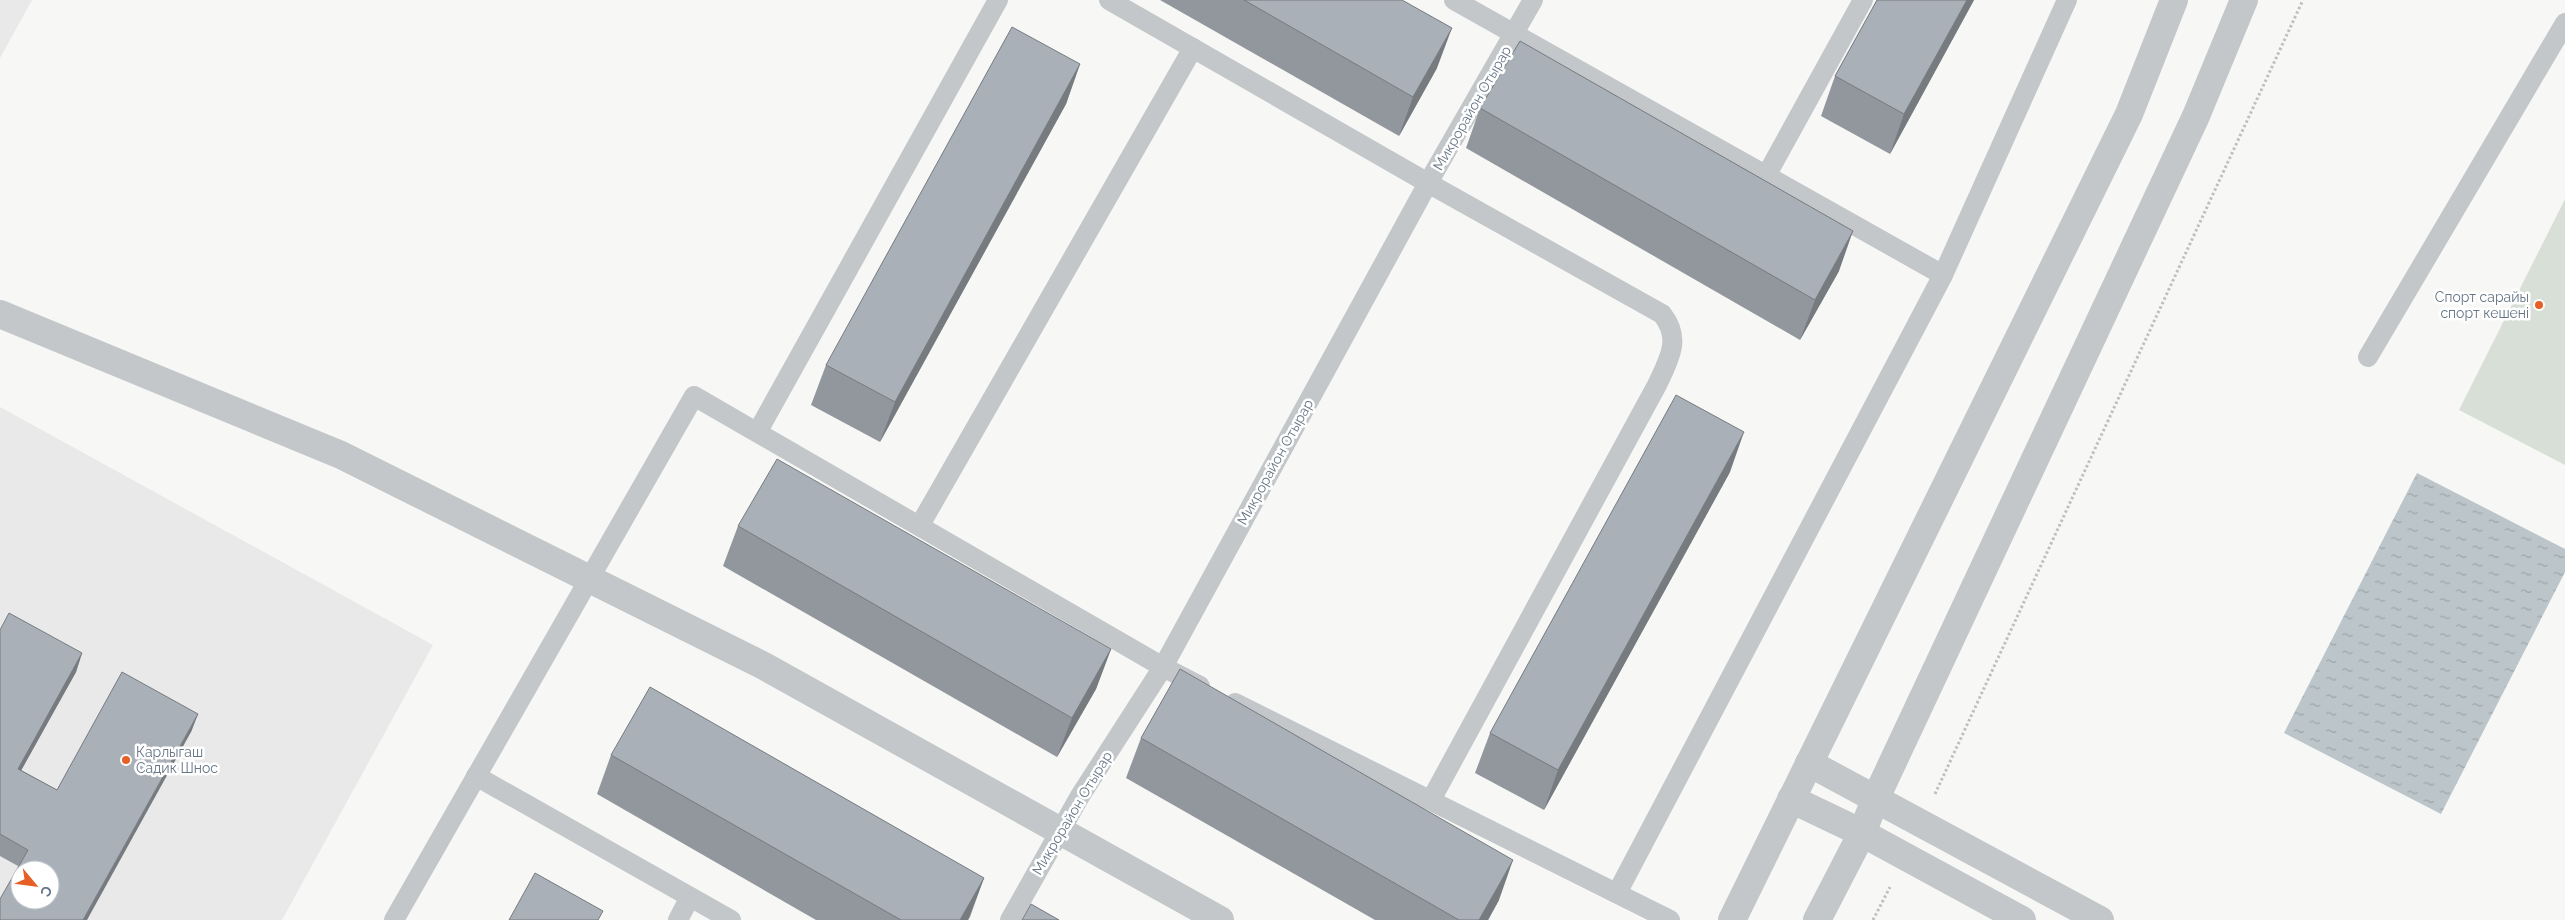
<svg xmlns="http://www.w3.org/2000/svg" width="2565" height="920" font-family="Raleway,sans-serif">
<defs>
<pattern id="water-ripples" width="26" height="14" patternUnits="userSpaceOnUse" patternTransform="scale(1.25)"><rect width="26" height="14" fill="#bbc5ca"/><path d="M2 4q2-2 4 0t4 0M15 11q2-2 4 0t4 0" fill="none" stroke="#9ca5aa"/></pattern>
</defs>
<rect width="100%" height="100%" fill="#f7f8f5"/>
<g fill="#e8e9e8" fill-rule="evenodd">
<path d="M0,0H32L0,58Z"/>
<path d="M0,407L433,645L282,920H0ZM20,870H50V900H20Z"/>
</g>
<path fill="#d8dfd6" d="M2565,199V465L2459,410Z"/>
<path fill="url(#water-ripples)" d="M2417,473L2565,549V572L2441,814L2284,733Z"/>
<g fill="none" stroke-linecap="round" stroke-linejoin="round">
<g stroke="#bdbfc2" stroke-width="3" stroke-dasharray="2.5 2.5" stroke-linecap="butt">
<path d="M1935,794L2303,0"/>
<path d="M1873,920L1890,887"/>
</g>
<g stroke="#c3c7ca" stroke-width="20">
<path d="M1109,0L1428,183L1662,314C1682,339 1669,359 1657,385L1431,800"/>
<path d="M1454,0L1943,275"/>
<path d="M1766,176L1863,0"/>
<path d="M2368,357L2565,23"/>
<path d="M758,431L998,0"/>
<path d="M920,525L1193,48"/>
<path d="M1235,703L1670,920"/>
<path d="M476,776L731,920"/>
<path d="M1617,893L1943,275L2067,0"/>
<path d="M394,920L694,396L1163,667L1200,686"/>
<path d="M678,920L690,897"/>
<path d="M1010,920L1080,796L1163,667L1428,183L1533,0"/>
</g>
<g stroke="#c3c7ca" stroke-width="28">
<path d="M0,314L341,455L764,666L1220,920"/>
<path d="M1809,763L2100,920"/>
<path d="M1791,799L1862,833L2022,920"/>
</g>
<g stroke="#c3c7ca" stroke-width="28">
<path d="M1732,920L2129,114L2174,0"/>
<path d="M1817,920L1862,833L1875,800L2196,116L2244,0"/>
</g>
</g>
<g fill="#91979d">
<path d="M1160,0H1402L1437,68L1399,136Z"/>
<path d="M1877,0H1974L1890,154L1821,116L1835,76Z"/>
<path d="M1080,64L1066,104L880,442L811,405L826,365Z"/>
<path d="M1480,108L1839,271L1800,340L1466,148Z"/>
<path d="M1730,472L1544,810L1475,773L1490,733Z"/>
<path d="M738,526L1111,649L1096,689L1057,757L723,566Z"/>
<path d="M0,630L82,653L76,672L21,770L57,790L198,714L191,732L18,866L0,856Z"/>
<path d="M1141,738L1499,900L1488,920H1375L1126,778Z"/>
<path d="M611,755L984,878L970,917L968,920H816L597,794Z"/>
</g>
<g fill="#767b80">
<path d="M1967,0H1974L1890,154L1904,114Z"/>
<path d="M1452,28L1437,68L1399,136L1413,97Z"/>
<path d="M1080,64L1066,104L880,442L895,402Z"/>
<path d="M1853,231L1839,271L1800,340L1815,300Z"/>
<path d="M1744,432L1730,472L1544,810L1558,770Z"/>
<path d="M1111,649L1096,689L1057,757L1072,718Z"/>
<path d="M82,653L76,672L12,787L18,769Z"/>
<path d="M198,714L191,732L87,920H83Z"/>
<path d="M1513,860L1499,900L1488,920H1479Z"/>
<path d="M984,878L968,920H960Z"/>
</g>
<g fill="#a9b0b7" stroke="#767b80" fill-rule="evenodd">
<path d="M1244,0H1402L1452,28L1413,97Z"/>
<path d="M1877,0H1967L1904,114L1835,76Z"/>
<path d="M1012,27L1080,64L895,402L826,365Z"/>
<path d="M1520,41L1853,231L1815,300L1480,108Z"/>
<path d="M1676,395L1744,432L1558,770L1490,733Z"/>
<path d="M777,459L1111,649L1072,718L738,526Z"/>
<path d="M9,613L82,653L18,769L57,790L122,672L198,714L83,920H0V899L28,850L0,834V630ZM20,870H50V900H20Z"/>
<path d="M1180,669L1513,860L1479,920H1459L1141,738Z"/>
<path d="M650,687L984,878L960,920H901L611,755Z"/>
<path d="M535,873L603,911L598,920H509Z"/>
<path d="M1031,904L1059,920H1022Z"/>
</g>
<g fill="#e66026" stroke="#fff" stroke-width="2">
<circle cx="2539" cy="305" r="5"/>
<circle cx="126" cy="760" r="5"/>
</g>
<g text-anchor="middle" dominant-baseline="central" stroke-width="5" stroke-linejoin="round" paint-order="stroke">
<g font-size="14" fill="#667686" stroke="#fff">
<text transform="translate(1472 108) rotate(-60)">Микрорайон Отырар</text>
<text transform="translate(1275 462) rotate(-61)">Микрорайон Отырар</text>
<text transform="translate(1072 813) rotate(-59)">Микрорайон Отырар</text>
</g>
<g font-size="14" fill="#667686" stroke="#fff" text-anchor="end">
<text x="2529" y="297">Спорт сарайы<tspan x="2529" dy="16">спорт кешені</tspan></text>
<text x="136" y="752" text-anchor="start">Карлыгаш<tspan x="136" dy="16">Садик Шнос</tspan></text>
</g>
</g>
<g transform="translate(35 885) rotate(119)"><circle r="24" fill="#ffffff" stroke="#c2c8cf"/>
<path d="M0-4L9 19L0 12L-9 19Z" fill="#e66026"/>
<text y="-8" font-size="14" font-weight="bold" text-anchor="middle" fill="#667686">С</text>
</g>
</svg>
